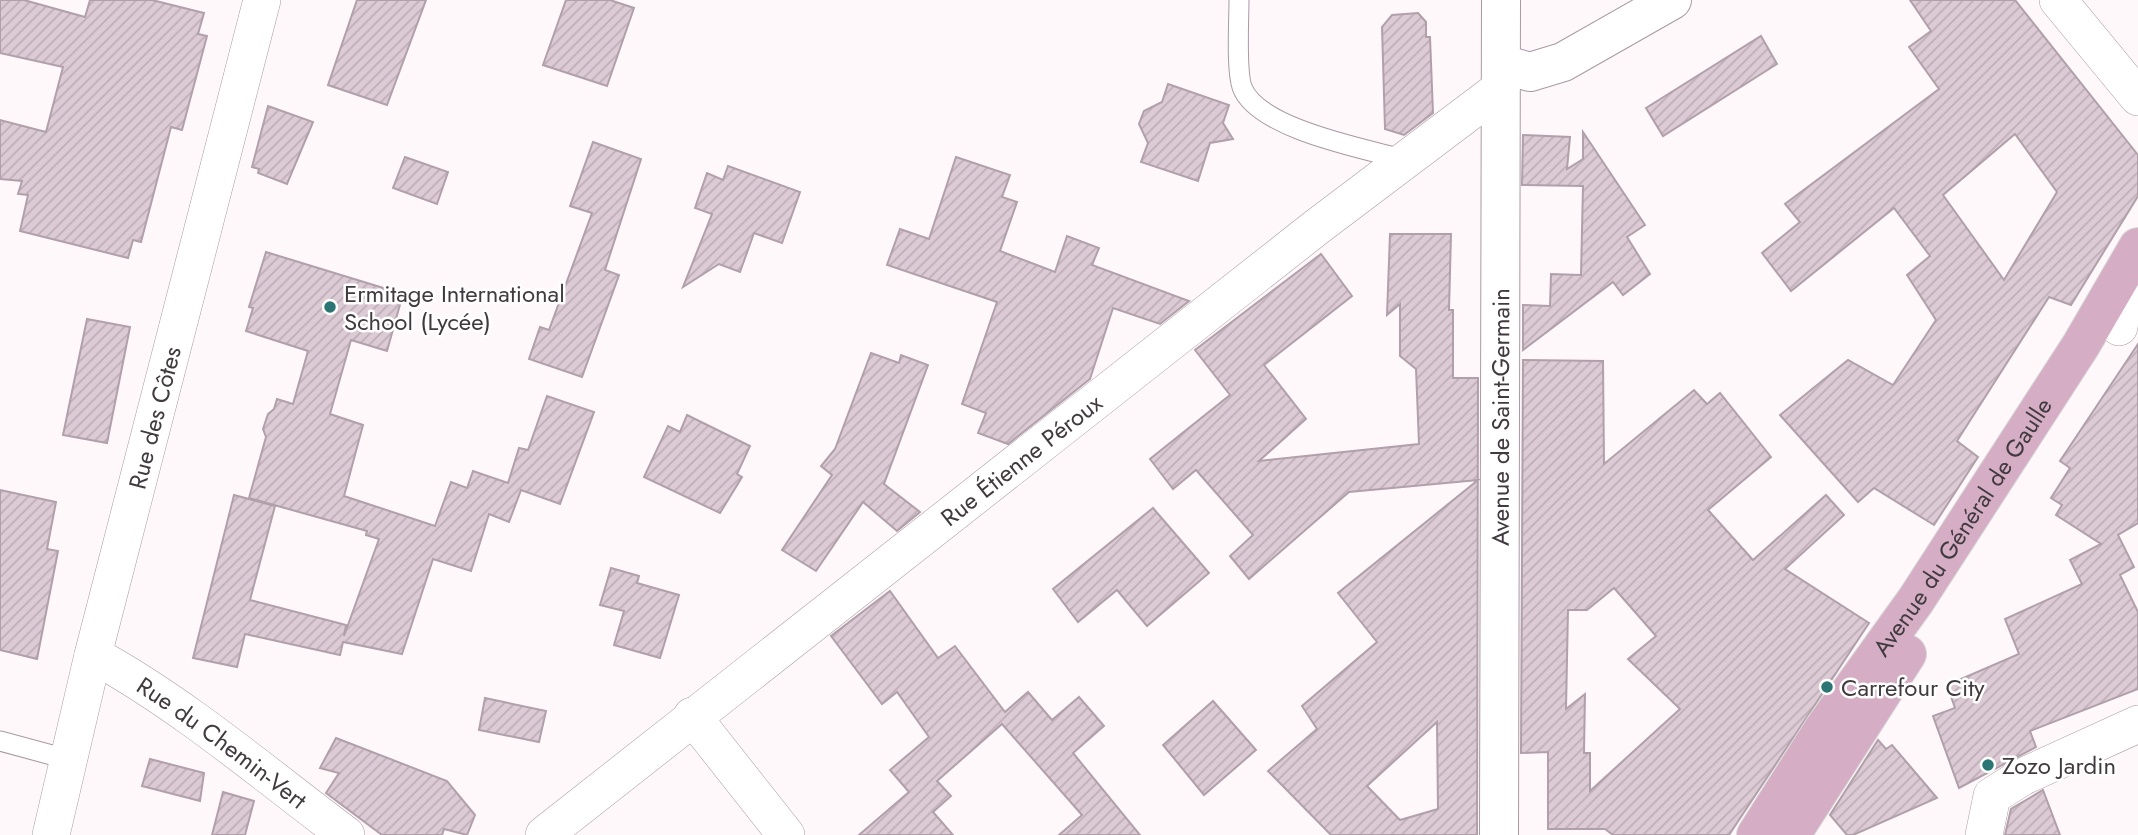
<svg xmlns="http://www.w3.org/2000/svg" width="2138" height="835" font-family="Jost,sans-serif">
<defs>
<pattern id="building-hatch" width="6" height="6" patternUnits="userSpaceOnUse" patternTransform="scale(1.75)"><rect width="6" height="6" fill="#dccad4"/><path d="M-1 1l2-2M0 6l6-6M5 7l2-2" fill="none" stroke="#beaeb7"/></pattern>
</defs>
<rect width="100%" height="100%" fill="#fff8fb"/>
<g fill="url(#building-hatch)" stroke="#b1a0a9" stroke-width="2" fill-rule="evenodd">
<path d="M0,0H24L85,17L90,0H152L204,13L198,34L207,36L182,130L171,127L141,242L133,240L128,258L20,231L28,195L18,194L22,181L0,179V120L46,132L63,67L0,53Z"/>
<path d="M357,0H426L387,105L328,85Z"/>
<path d="M566,0H610L634,8L607,86L543,65Z"/>
<path d="M1910,0H2015L2138,155V196L2071,305L2049,297L1957,441L1978,457L1934,525L1874,488L1858,502L1780,415L1848,360L1893,385L1936,320L1907,275L1930,256L1894,208L1791,291L1762,253L1800,222L1785,204L1939,89L1909,47L1931,31ZM2015,134L2057,192L2004,280L1943,195Z"/>
<path d="M1418,13L1426,22V37H1430L1433,113L1404,135L1385,129L1382,27L1392,15Z"/>
<path d="M1761,36L1777,64L1663,136L1646,108Z"/>
<path d="M1168,84L1229,105L1223,123L1233,139L1210,143L1198,181L1141,162L1148,143L1139,124L1144,111L1162,102Z"/>
<path d="M268,106L313,122L287,184L258,173L259,169L252,167Z"/>
<path d="M1583,132L1645,225L1627,237L1650,274L1623,295L1613,282L1523,350V305L1550,306L1551,274L1581,275L1583,186L1522,185L1523,135L1570,137L1567,169L1583,159Z"/>
<path d="M593,142L641,159L605,270L619,275L582,377L529,359L540,327L549,330L592,213L570,206Z"/>
<path d="M405,157L448,172L437,204L393,188Z"/>
<path d="M956,157L1010,175L1002,197L1017,202L1000,251L1055,272L1067,236L1099,248L1092,265L1189,301L1160,324L1113,308L1090,379L1008,444L978,433L986,413L962,404L997,302L887,265L900,229L929,239Z"/>
<path d="M728,166L800,192L782,243L754,233L740,272L719,264L683,287L712,214L695,208L707,173L723,180Z"/>
<path d="M1390,234H1451L1449,310H1453V378H1478L1477,835H1331L1268,771L1317,729L1302,706L1377,642L1338,593L1478,480L1349,492L1249,579L1230,556L1253,535L1196,470L1173,489L1150,459L1230,395L1195,350L1321,254L1352,296L1264,365L1306,419L1259,461L1419,444L1416,369L1400,356V304L1387,315ZM1437,722L1438,809L1400,820L1367,786Z"/>
<path d="M266,252L403,294L387,351L351,340L330,414L363,425L344,496L435,526L451,482L467,488L473,471L508,483L519,448L528,450L547,396L594,412L560,504L521,490L509,522L489,514L471,571L433,559L402,654L343,642L340,655L245,634L237,667L193,658L234,495L275,506L250,600L346,625L344,636L379,539L366,535L367,531L249,498L266,437L263,429L268,414L274,409L277,399L293,404L308,351L246,331L253,308L249,307Z"/>
<path d="M87,319L130,327L107,443L63,435Z"/>
<path d="M2138,344V523L2118,535L2134,567L2120,575L2138,612V689L2030,731L2036,747L1959,788L1933,716L1955,708L1947,685L2019,654L2005,619L2082,584L2070,560L2101,544L2056,515L2062,505L2051,498L2070,468L2060,461Z"/>
<path d="M871,353L899,363L901,355L928,365L884,484L920,512L897,531L863,502L816,571L782,550L832,475L821,466L835,449Z"/>
<path d="M1523,360L1603,361L1604,464L1694,390L1707,404L1720,393L1771,457L1708,510L1753,560L1826,495L1844,515L1785,569L1869,623L1729,835H1613L1605,829H1548V752L1521,753ZM1614,588L1656,636L1628,659L1680,709L1590,791V753H1584L1585,694L1566,709L1568,610H1587Z"/>
<path d="M687,415L750,446L737,474L742,477L720,513L644,477L668,426L680,432Z"/>
<path d="M0,490L56,502L47,549L58,551L37,659L0,650Z"/>
<path d="M1153,508L1209,573L1147,626L1117,590L1078,622L1053,589Z"/>
<path d="M611,568L639,576L637,583L679,595L660,658L614,645L624,611L600,605Z"/>
<path d="M890,591L938,658L955,646L1005,712L1028,692L1052,720L1079,697L1104,726L1073,753L1140,835H1059L1082,815L1002,724L937,781L951,796L933,812L953,835H859L909,792L890,770L929,737L897,692L882,704L831,636Z"/>
<path d="M485,698L546,711L539,742L479,730Z"/>
<path d="M1213,701L1256,750L1204,795L1163,745Z"/>
<path d="M336,738L447,781L475,815L467,835L444,829L442,835H382L326,793L339,773L320,768Z"/>
<path d="M1878,740L1886,749L1892,745L1937,798L1853,835H1847L1830,815Z"/>
<path d="M150,759L204,773L200,801L142,786Z"/>
<path d="M2043,790L2060,835H2005L2011,809Z"/>
<path d="M223,792L254,801L245,835H212Z"/>
</g>
<g fill="none" stroke-linecap="round" stroke-linejoin="round">
<defs>
<g id="service">
<path d="M1239,0C1239,20 1236,70 1242,87C1257,129 1366,149 1406,160"/>
<path d="M0,741L70,760"/>
</g>
<g id="minor">
<path d="M2058,0L2138,97"/>
<path d="M2119,327L2125,291L2138,269"/>
<path id="s1" d="M93,655C180,702 266,775 346,835"/>
<path d="M692,716L786,835"/>
<path id="s2" d="M51,835L93,655L262,0"/>
<path id="s3" d="M544,835L1318,226L1501,88"/>
<path d="M1984,835L1992,796L2022,777L2138,724"/>
</g>
<g id="secondary">
<path d="M1502,64L1530,72L1563,62L1672,0"/>
<path id="s4" d="M1499,835L1501,0"/>
</g>
<g id="primary">
<path id="s5" d="M1756,835L1824,728L1916,600L2081,345L2138,247"/>
<path d="M1791,835L1907,654"/>
</g>
</defs>
<use href="#service" stroke="#a999a2" stroke-width="21"/>
<use href="#minor" stroke="#a999a2" stroke-width="38"/>
<use href="#secondary" stroke="#a999a2" stroke-width="40"/>
<use href="#primary" stroke="#d9d8d8" stroke-width="40"/>
<use href="#service" stroke="#fff" stroke-width="19"/>
<use href="#minor" stroke="#fff" stroke-width="37"/>
<use href="#secondary" stroke="#fff" stroke-width="38"/>
<use href="#primary" stroke="#d5adc5" stroke-width="38"/>
</g>
<g fill="#2b7574" stroke="#fff" stroke-width="2.5">
<circle cx="330" cy="307" r="7"/>
<circle cx="1827" cy="687" r="7"/>
<circle cx="1988" cy="765" r="7"/>
</g>
<g text-anchor="middle" dominant-baseline="central" stroke-width="5" stroke-linejoin="round" paint-order="stroke">
<g font-size="24" fill="#413a3e" stroke="#fff" text-anchor="start">
<text x="344" y="293">Ermitage International<tspan x="344" dy="28">School (Lycée)</tspan></text>
<text x="1841" y="687">Carrefour City</text>
<text x="2002" y="765">Zozo Jardin</text>
</g>
<g font-size="24" fill="#413a3e" stroke="#fff">
<text stroke="none"><textPath href="#s2" startOffset="430">Rue des Côtes</textPath></text>
<text stroke="none"><textPath href="#s4" startOffset="418">Avenue de Saint-Germain</textPath></text>
<text stroke="none"><textPath href="#s3" startOffset="607">Rue Étienne Péroux</textPath></text>
<text stroke="none"><textPath href="#s5" startOffset="371">Avenue du Général de Gaulle</textPath></text>
<text stroke="none"><textPath href="#s1" startOffset="156">Rue du Chemin-Vert</textPath></text>
</g>
</g>
</svg>
